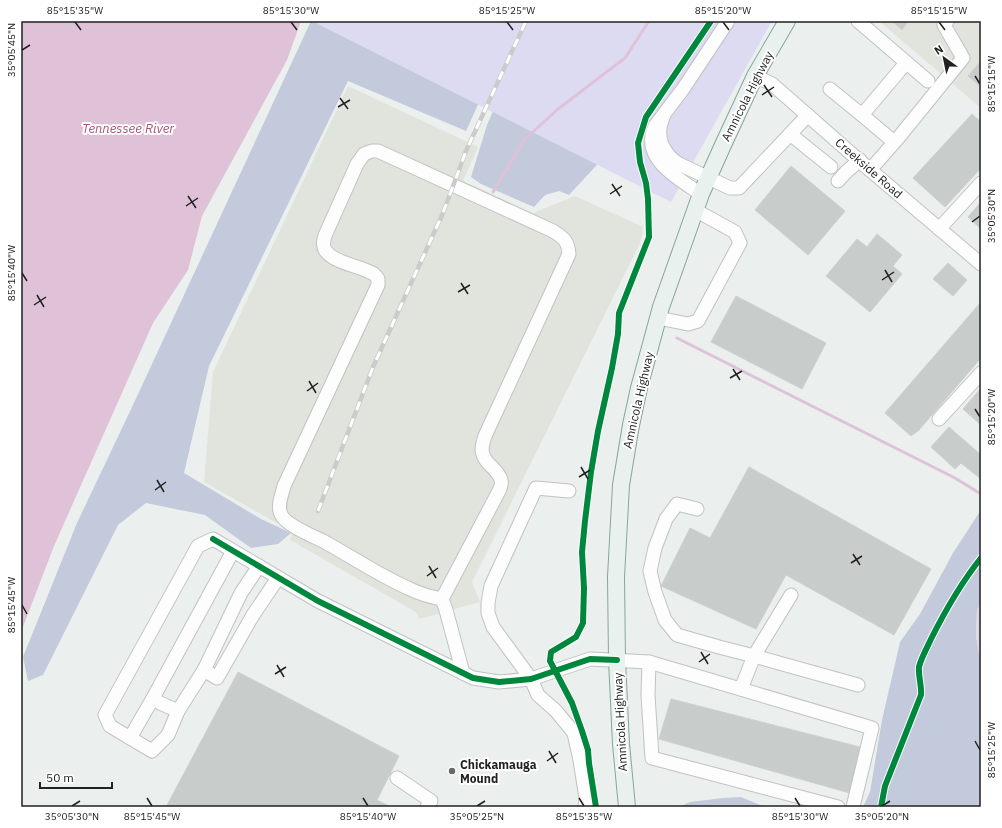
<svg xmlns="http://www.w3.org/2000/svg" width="1002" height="828" font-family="'IBM Plex Sans',sans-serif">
<rect width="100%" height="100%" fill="#ebefee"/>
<g fill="#e0e4dc">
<path d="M879,21H981V108Z"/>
<path d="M348,86L478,147L463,181L533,213L575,196L643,227L642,236L639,245L472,582L480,602L419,619L416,612L290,540L293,532L204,482L213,372Z"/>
</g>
<g fill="#c2cadb">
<path d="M311,21H516L466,131L348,81L209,366L184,473L261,519L291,533L278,544L251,548L205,515L146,503L118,525L43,675L28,681L23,657L77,523L133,405Z"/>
<path d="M523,42L607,154L569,195L559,191L545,195L534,207L481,184L471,177L487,125Z"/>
<path d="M981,510V605L977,610L976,635L981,666V807H863L870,792L882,720L900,642L920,614L953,553Z"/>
<path d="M741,797L760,805L769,807H679L690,802L723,798Z"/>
</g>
<path fill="#ded9e5" d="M981,605V666L976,635L977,609Z"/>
<path fill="#dddbf2" d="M312,21H772L671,202Z"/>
<path fill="#dfc2d7" d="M21,21H301L287,60L202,216L188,270L153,323L54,546L21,632Z"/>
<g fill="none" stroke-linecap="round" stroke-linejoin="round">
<g stroke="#dfc2d7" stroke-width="3">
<path d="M493,192L524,140L558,109L625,58L649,21"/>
<path d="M677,338L955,478L981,494"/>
</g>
</g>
<g fill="#c8ccca" stroke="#ccd2d0">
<path d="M892,21H905L907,23L902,30Z"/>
<path d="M981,61V87L968,76Z"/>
<path d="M972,114L981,122V168L945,207L913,178Z"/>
<path d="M791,166L845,211L808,255L755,210Z"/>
<path d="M981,202V229L968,217Z"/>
<path d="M877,234L902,255L893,266L902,274L870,312L826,276L857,239L867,247Z"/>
<path d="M948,263L967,280L953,296L933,279Z"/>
<path d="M736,296L826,343L802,389L711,342Z"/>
<path d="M981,302V358L919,430L911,436L885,413Z"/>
<path d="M981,388V425L963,409Z"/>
<path d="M949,427L981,455V479L961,463L955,469L931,447Z"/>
<path d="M749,467L931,569L894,635L786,575L756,629L661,586L690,528L710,538Z"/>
<path d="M238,672L399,756L377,800L391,807H166Z"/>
<path d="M671,699L864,748L853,794L659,739Z"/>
</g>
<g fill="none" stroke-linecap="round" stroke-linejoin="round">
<defs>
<g id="minor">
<path d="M858,21L928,81"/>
<path d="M755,76L772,84L870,170L981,264"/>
<path d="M830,89L862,115"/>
<path d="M663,117C662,121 660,125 660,129C658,144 668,157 679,164L730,188H739L808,115"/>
<path d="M790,134L831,167"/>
<path d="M894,142L862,115L906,63"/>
<path d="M870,170L899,137L963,58L944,25L947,21"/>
<path d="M838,181L846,172L860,160"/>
<path d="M701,194C679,179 640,159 655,126L683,89L728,21"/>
<path d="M939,229L981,183"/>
<path d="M658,318L688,324L698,321L740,243L735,232L695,210"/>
<path d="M939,419L981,373"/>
<path d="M569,491L536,488L491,586L488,603V613L493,627L531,679L538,695L556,711L574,733L580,760L586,798L585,807"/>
<path d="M697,509L677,504L666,519L655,548L650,571L655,592L665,620L677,635L719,647L754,656L858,685"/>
<path d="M233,551L153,698L160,703L178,711L204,670L217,678L253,615L278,578"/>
<path d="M442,599C431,597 420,594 410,589C380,576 352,557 323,541C313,536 288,526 282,516C276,507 282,495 284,486L378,285V279C377,277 375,275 374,274C361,266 333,263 325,250C322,244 324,237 327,231L357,164L364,154L372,151H378L553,231C564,238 568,241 569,254L485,436C480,450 481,457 492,467C496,471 500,475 501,480C502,483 501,486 500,489L442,599L446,610L463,673"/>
<path d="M649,662L648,695L652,758L838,807"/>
<path d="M204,670L241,593L259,566"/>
<path d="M741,689L754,656L791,595"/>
<path d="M178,711L168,735L152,751L110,726L105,715L198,546L213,539L318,601L473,678L499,682L531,679L590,659L649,662L872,728L853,807"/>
<path d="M130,738L153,698"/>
<path d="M397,778L431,801L427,807"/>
</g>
<path id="major" d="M627,807L621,744L617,660L616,577L621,485L631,425L639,388L661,307L701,194L723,145L755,76L787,21"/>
</defs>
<use href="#minor" stroke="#c1c2c2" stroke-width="15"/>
<use href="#major" stroke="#89a49d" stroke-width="18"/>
<use href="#minor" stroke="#fcfdfc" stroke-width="13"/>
<use href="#major" stroke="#e8f1ed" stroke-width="16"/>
<defs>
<path id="rail" d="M318,511L373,367L443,213L466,151L526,21"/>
</defs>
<use href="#rail" stroke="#cbcbcb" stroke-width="4.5"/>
<use href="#rail" stroke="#fff" stroke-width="3" stroke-dasharray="9" stroke-linecap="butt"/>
<defs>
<g id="cycleway">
<path d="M213,539L318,601L473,678L499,682L531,679L590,659L617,660"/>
<path d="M596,807L589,763L588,750L582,731L572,703L550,661L551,652L576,637L583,623L584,588L582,552L585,521L591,472L598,431L612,368L618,334L619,313L649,237L648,199L646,183L640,162L638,143L646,117L711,21"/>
<path d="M881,807L885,786L921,695C922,686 918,676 919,667C921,658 927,648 931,639C945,611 961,583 981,558"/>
</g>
</defs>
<use href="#cycleway" stroke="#fff" stroke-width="8"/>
<use href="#cycleway" stroke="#00873e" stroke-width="6"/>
</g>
<path fill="none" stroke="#212121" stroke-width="1.5" d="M75,22L81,30M291,22L297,30M507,22L513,30M723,22L729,30M939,22L945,30M22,50L30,45M975,76L980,84M764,85L772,97M762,95L774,87M340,98L348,109M338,107L350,100M612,184L620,196M610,194L622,186M188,196L196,208M186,206L198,198M972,222L980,216M885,270L892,282M22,273L27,281M882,280L894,272M461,283L468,294M458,292L470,285M37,295L44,307M34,305L46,297M733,369L740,380M730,378L742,371M309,381L316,393M307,391L318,383M975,409L980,417M581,467L588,479M579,477L590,470M157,480L164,492M155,490L166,482M853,554L860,565M851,563L862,556M429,566L436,578M427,576L438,568M22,605L27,614M701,652L708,664M699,662L710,654M277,665L284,677M275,674L286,667M975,741L980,750M549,751L556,763M547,761L558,753M147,798L152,806M363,798L368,806M579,798L584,806M795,798L800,806M72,806L80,801M477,806L485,801M882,806L890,801"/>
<circle fill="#686969" stroke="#fff" stroke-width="1.5" cx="452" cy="771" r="4"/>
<g text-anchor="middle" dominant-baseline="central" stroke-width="4" stroke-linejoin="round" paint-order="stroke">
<g font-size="12" fill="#212121" stroke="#fff">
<text transform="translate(747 96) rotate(-63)">Amnicola Highway</text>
<text transform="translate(869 168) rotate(41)">Creekside Road</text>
<text transform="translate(638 400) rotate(-77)">Amnicola Highway</text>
<text transform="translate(620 722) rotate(-93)">Amnicola Highway</text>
</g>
<g font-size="12" font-weight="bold" fill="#212121" stroke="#fff" text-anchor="start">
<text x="460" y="764">Chickamauga<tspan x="460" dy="14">Mound</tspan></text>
</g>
<g font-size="13" font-style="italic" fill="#aa557a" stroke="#fff">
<text x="128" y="128">Tennessee River</text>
</g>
</g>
<rect width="1002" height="828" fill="none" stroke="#ffffff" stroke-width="44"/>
<g transform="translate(944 58) rotate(327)" stroke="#ffffff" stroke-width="3" paint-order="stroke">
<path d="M0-3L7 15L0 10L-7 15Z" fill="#212121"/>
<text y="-6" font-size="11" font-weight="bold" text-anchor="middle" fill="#212121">N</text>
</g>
<path d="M40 782v6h72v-6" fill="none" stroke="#212121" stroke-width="2"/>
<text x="46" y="782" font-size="12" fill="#212121" stroke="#ffffff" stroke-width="3" paint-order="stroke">50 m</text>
<rect x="22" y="22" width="958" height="784" fill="none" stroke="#212121" stroke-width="1.5"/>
<g font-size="10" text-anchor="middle" fill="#212121">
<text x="75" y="14">85°15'35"W</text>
<text x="291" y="14">85°15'30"W</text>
<text x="507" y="14">85°15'25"W</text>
<text x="723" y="14">85°15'20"W</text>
<text x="939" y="14">85°15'15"W</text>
<text transform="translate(11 50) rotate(-90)" y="4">35°05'45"N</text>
<text transform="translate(991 84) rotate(-90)" y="4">85°15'15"W</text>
<text transform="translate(991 216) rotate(-90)" y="4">35°05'30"N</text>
<text transform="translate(11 273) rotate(-90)" y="4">85°15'40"W</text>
<text transform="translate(991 417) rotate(-90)" y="4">85°15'20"W</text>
<text transform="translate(11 605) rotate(-90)" y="4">85°15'45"W</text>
<text transform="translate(991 750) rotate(-90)" y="4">85°15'25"W</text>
<text x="72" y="820">35°05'30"N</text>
<text x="152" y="820">85°15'45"W</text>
<text x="368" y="820">85°15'40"W</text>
<text x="477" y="820">35°05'25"N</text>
<text x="584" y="820">85°15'35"W</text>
<text x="800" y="820">85°15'30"W</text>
<text x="882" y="820">35°05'20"N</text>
</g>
</svg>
